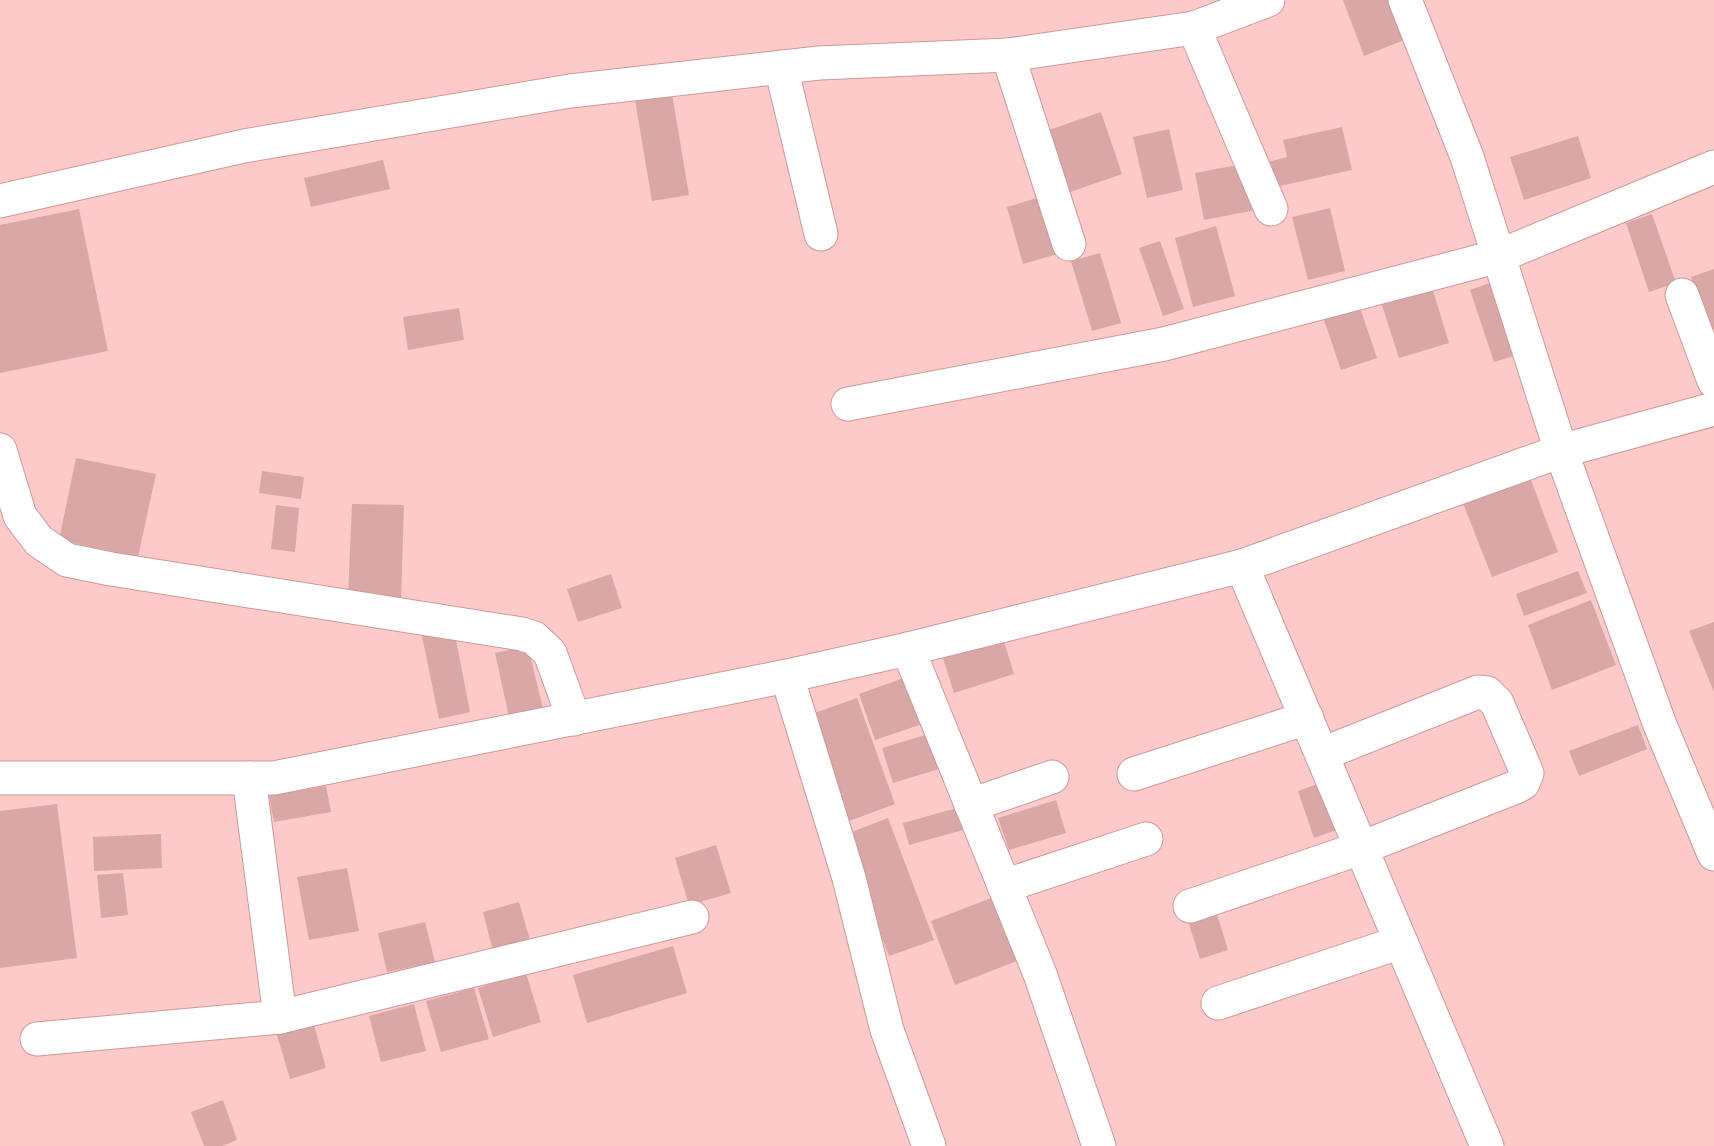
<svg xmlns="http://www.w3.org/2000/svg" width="1714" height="1146" font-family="'Archivo Narrow',sans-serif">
<rect width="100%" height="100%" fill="#fecac9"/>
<g fill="#d8a7a6">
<path d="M1343,0H1390L1404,40L1364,56Z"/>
<path d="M671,88L689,195L652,201L634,94Z"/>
<path d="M1101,112L1122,174L1070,192L1049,130Z"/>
<path d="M1342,127L1352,170L1271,188L1264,163L1287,157L1283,140Z"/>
<path d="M1169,129L1183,190L1147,198L1133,137Z"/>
<path d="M1578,136L1591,178L1524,200L1510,157Z"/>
<path d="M383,160L390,189L311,207L304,178Z"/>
<path d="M1248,163L1256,210L1204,220L1195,173Z"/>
<path d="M1047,195L1064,252L1023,264L1007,207Z"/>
<path d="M1330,208L1345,271L1308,280L1292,217Z"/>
<path d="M79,209L108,351L0,373V225Z"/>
<path d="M1652,214L1676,283L1649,292L1626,223Z"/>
<path d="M1216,226L1235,296L1193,307L1175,238Z"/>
<path d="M1160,241L1184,309L1163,316L1139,248Z"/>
<path d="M1100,253L1121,323L1092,331L1071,261Z"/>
<path d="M1714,269V344L1691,277Z"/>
<path d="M1490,283L1514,356L1494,362L1470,290Z"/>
<path d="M1431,284L1449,343L1399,358L1380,299Z"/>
<path d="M1358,302L1377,358L1341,370L1322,314Z"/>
<path d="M459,308L464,340L408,350L403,317Z"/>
<path d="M76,458L156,474L138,557L59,540Z"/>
<path d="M262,471L304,477L301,499L259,493Z"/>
<path d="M1528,472L1558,552L1492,577L1461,498Z"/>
<path d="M352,504L404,505L401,599L348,597Z"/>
<path d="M276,505L299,508L295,552L271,549Z"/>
<path d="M1578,571L1587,593L1524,616L1516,594Z"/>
<path d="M611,574L622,608L578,622L567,589Z"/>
<path d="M1591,600L1616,665L1552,690L1528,625Z"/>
<path d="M1714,622V692L1689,631Z"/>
<path d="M454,630L470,712L439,719L422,636Z"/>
<path d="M1002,635L1014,674L954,693L942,655Z"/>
<path d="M528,646L543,709L509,717L495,653Z"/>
<path d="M915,674L931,721L875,740L859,694Z"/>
<path d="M857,698L895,804L844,823L806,716Z"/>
<path d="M1638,725L1647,749L1579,776L1569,751Z"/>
<path d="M932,733L942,768L893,783L882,748Z"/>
<path d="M1326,781L1342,828L1314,838L1298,791Z"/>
<path d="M326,786L331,812L274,822L269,796Z"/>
<path d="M1056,800L1066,833L1009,850L998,818Z"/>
<path d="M57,804L77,958L0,968V811Z"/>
<path d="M964,806L970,828L909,845L903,823Z"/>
<path d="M888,818L934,940L889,956L844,835Z"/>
<path d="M161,834L162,868L94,871L93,837Z"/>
<path d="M716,845L731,893L689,905L675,858Z"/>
<path d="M347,868L359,931L309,940L297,877Z"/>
<path d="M123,873L128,915L101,918L97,875Z"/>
<path d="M1002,894L1027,957L955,985L931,921Z"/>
<path d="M519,902L531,944L494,955L483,912Z"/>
<path d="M1215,908L1228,950L1200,959L1187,918Z"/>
<path d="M425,922L435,962L387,972L378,933Z"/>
<path d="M673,946L687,993L587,1023L573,975Z"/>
<path d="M526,973L541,1022L493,1037L478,988Z"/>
<path d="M474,988L489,1039L441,1052L426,1001Z"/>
<path d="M414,1004L426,1051L381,1062L369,1016Z"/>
<path d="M313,1021L326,1068L290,1079L276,1032Z"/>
<path d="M223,1100L237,1140L222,1146H204L191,1112Z"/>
</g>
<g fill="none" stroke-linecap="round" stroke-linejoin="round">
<defs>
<g id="minor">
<path d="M1405,0L1467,157L1561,451L1660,725L1714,854"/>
<path d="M1194,28L1271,209"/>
<path d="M1008,55L1069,244"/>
<path d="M781,67L821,234"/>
<path d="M0,201L244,146L570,91L819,63L1008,55L1194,28L1268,0"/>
<path d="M1682,295L1714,381"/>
<path d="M848,404L1164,344L1499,256L1714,167"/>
<path d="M0,450L20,516L39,541L67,560L111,569L522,634L534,638L550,653L574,719"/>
<path d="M1242,566L1487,1146"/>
<path d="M908,649L1040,974L1099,1146"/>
<path d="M787,676L849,878L887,1030L929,1146"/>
<path d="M1134,774L1307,718"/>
<path d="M0,778H274L787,676L908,649L1242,566L1561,451L1714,409"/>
<path d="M971,805L1052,777"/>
<path d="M1004,886L1146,839"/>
<path d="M1190,906L1361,848L1516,787L1523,783L1527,773L1497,703L1487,693L1478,692L1322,754"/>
<path d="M1218,1003L1401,942"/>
<path d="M280,1017L692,917"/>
<path d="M37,1039L280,1017L249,778"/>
</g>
</defs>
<use href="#minor" stroke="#cb9a99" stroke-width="35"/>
<use href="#minor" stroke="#fff" stroke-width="33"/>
</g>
</svg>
